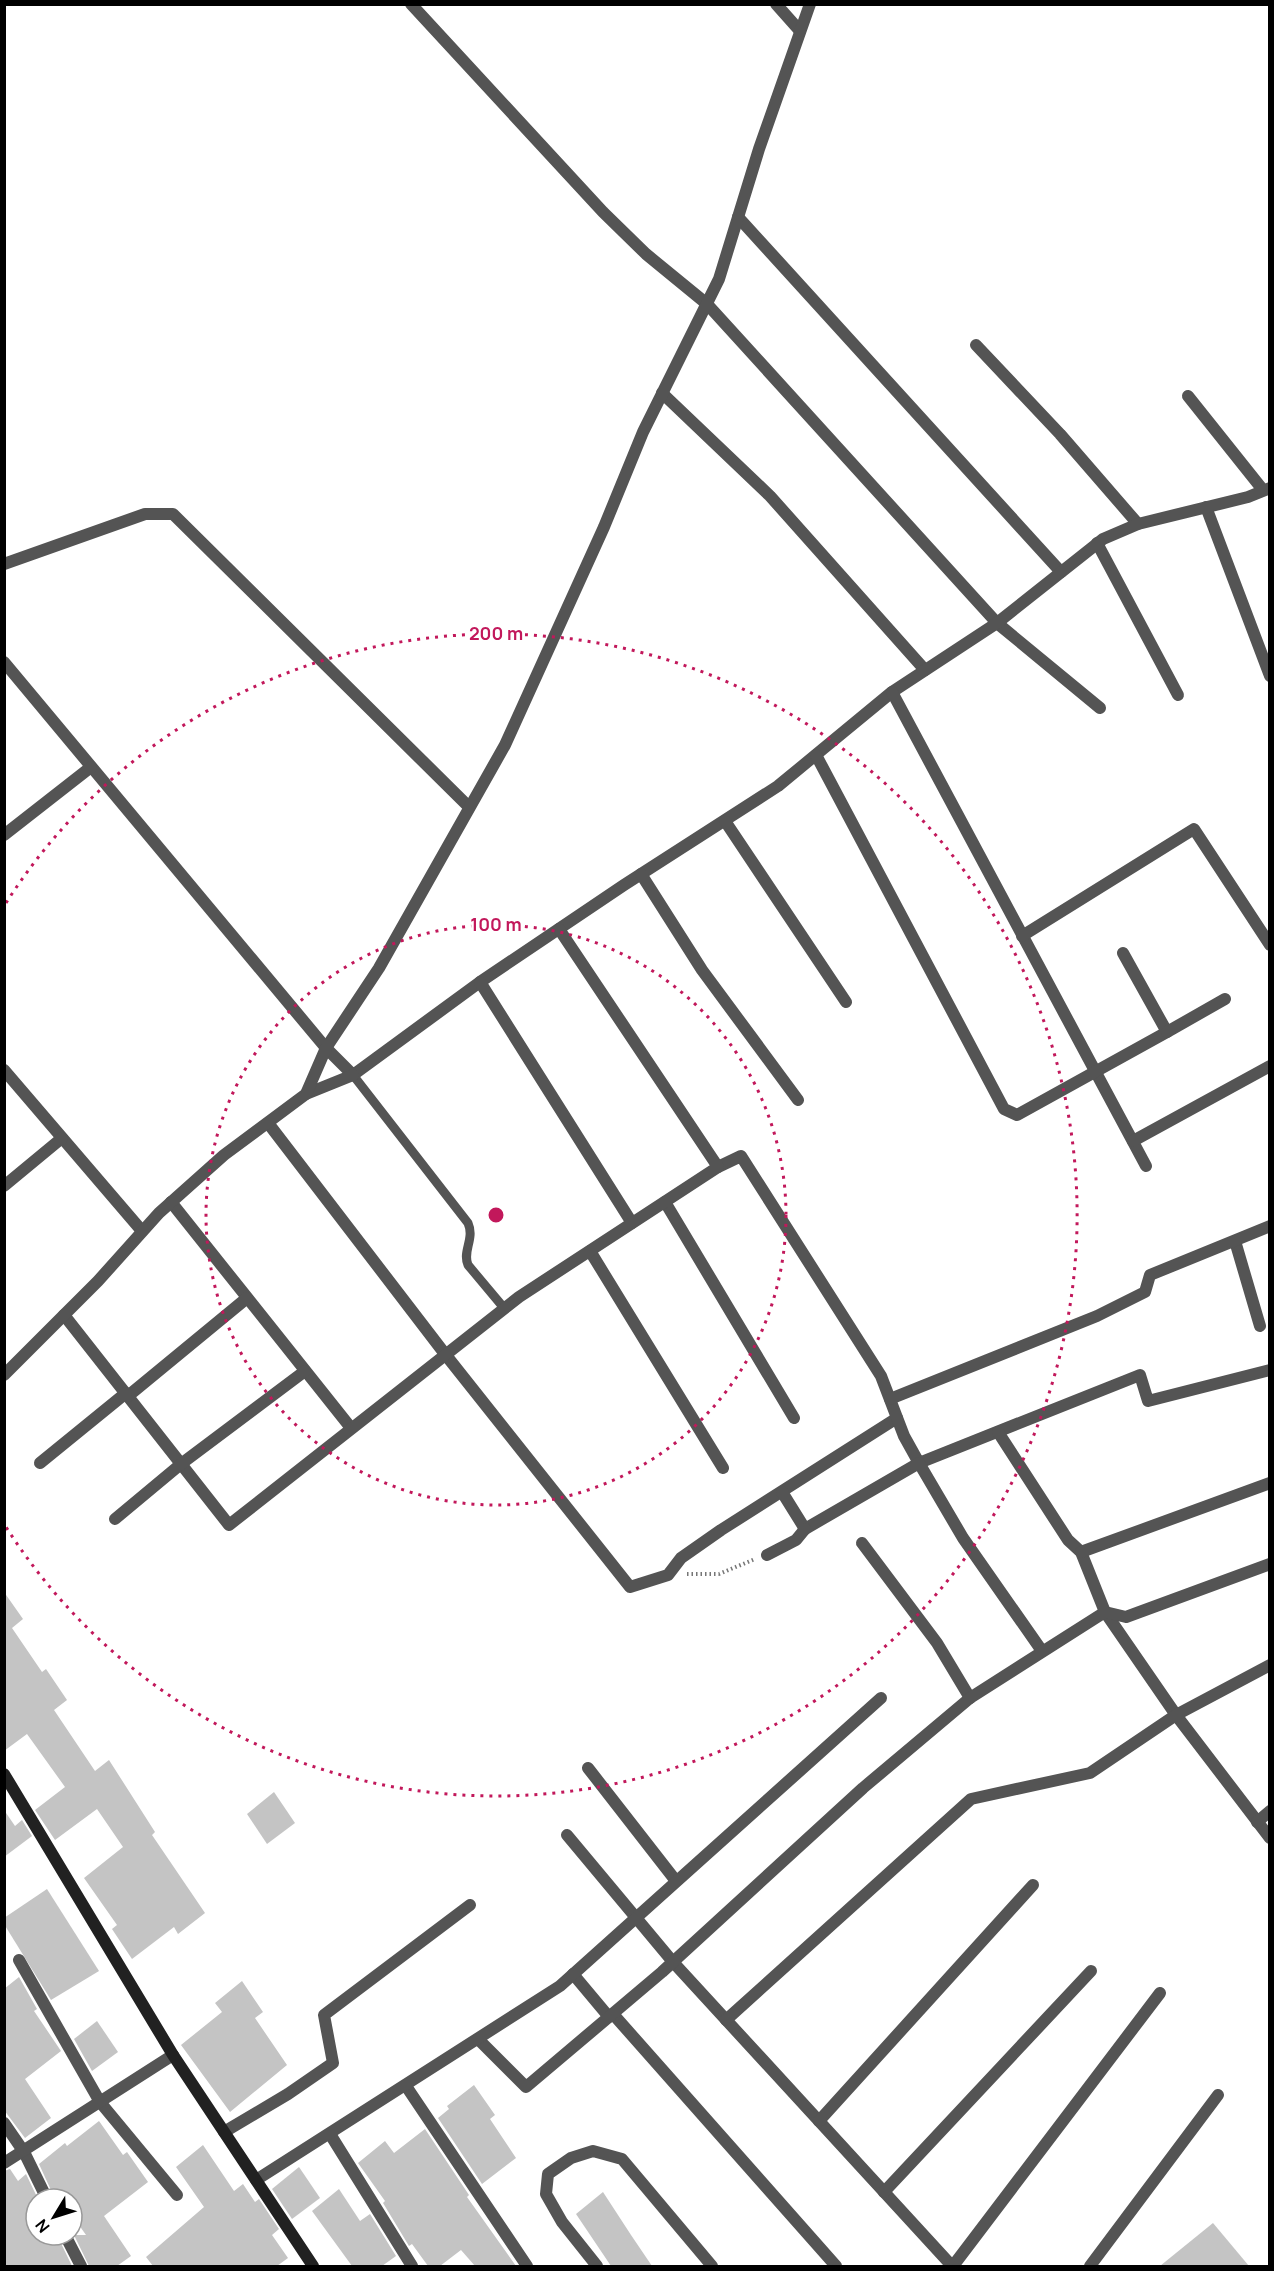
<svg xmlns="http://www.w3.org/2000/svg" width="1274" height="2271" font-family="Manrope,sans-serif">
<rect width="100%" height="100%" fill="#fff"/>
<g fill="#c4c4c4">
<path d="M4,1592L23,1619L12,1628L42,1672L46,1669L67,1700L54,1710L95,1771L109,1760L155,1832L152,1835L205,1913L178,1934L174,1927L132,1959L112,1929L117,1925L84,1878L123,1847L97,1809L55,1840L35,1810L65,1787L27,1734L4,1751Z"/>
<path d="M274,1792L295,1823L267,1844L247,1814Z"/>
<path d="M4,1810L15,1826L22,1820L32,1836L4,1857Z"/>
<path d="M47,1889L99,1971L51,2000L4,1924V1918Z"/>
<path d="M19,1977L37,2009L34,2011L61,2051L25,2079L51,2118L25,2138L4,2110V1989Z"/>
<path d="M242,1981L263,2012L255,2018L287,2065L230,2112L181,2045L222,2012L215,2003Z"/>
<path d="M97,2021L118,2052L92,2071L74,2039Z"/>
<path d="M474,2085L495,2115L490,2119L516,2158L482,2184L438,2118L449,2109L447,2106Z"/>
<path d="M99,2121L123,2155L127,2152L148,2182L104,2216L131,2256L117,2266H89L74,2235H86L72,2215V2199H55L39,2164L65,2143L67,2146Z"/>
<path d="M425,2129L469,2195L467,2197L516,2266H475L461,2250L440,2266H428L412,2244L409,2246L383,2203L385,2201L358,2163L385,2141L394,2153Z"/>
<path d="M203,2145L234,2191L243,2184L255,2202L259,2199L279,2229L272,2235L288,2258L277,2266H153L146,2257L204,2207L176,2167Z"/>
<path d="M299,2167L320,2198L292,2219L272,2189Z"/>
<path d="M10,2169L18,2181L26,2174L38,2199L36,2235H57L72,2266H4V2171Z"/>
<path d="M339,2189L360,2221L370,2214L396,2256L382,2266H352L312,2211Z"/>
<path d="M603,2192L631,2235L652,2266H611L576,2214Z"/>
<path d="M1213,2223L1249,2266H1160Z"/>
</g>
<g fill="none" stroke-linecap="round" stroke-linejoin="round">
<path stroke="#767676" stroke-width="4" stroke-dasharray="1.5 3" stroke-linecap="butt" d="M687,1574H719L755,1559"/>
<path stroke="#545454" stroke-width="9" d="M353,1075L468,1223C475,1239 462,1251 468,1265L504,1308"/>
<g stroke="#545454" stroke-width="12">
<path d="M411,4L603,212L646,254L707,304L997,623L1100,708"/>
<path d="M776,4L800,31"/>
<path d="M738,217L1061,572"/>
<path d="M976,345L1060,434L1138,524"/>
<path d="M662,393L770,496L925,670"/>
<path d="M1188,396L1263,490"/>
<path d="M1206,507L1270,676"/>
<path d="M1097,543L1178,695"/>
<path d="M4,564L145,514H173L469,807"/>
<path d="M4,662L326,1048L353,1075L480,982L624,885L778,786L892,692L997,623L1103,539L1138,524L1248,497L1270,488"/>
<path d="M892,692L1146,1166"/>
<path d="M816,755L1004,1109L1017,1115L1167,1032L1123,953"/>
<path d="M725,821L846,1002"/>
<path d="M4,835L91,767"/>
<path d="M641,874L702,970L798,1100"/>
<path d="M1022,936L1194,829L1270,945"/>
<path d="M480,982L632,1223"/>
<path d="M1167,1032L1225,999"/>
<path d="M4,1070L142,1231"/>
<path d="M306,1094L353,1075"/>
<path d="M268,1123L445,1354L630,1587L668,1575L681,1558L721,1530L897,1418"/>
<path d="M1133,1141L1270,1066"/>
<path d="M718,1167L741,1156L881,1376L904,1436L919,1463L1140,1375L1148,1401L1270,1370"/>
<path d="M4,1186L62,1138"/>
<path d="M171,1202L351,1428"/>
<path d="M665,1202L794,1418"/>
<path d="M1235,1241L1260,1326"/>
<path d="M590,1251L723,1468"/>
<path d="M64,1315L229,1525L519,1297L718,1167L559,929"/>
<path d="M4,1375L98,1281L159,1213L224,1155L306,1094L326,1048L379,968L505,745L604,527L643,432L719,279L759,149L810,4"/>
<path d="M128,1396L247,1298"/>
<path d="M890,1399L1097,1316L1145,1292L1150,1275L1270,1226"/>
<path d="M998,1432L1068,1540L1081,1552L1105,1612L1176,1715L1270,1838"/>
<path d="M40,1463L126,1393"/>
<path d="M782,1492L805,1529L919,1463L963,1538L1042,1651"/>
<path d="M115,1519L181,1464L305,1371"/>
<path d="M862,1543L937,1643L970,1698"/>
<path d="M1081,1552L1270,1483"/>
<path d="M767,1555L796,1540L805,1529"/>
<path d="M588,1768L676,1881"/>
<path d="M1257,1822L1270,1811"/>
<path d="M567,1835L673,1962L952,2266"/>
<path d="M19,1960L100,2102L177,2195"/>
<path d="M573,1974L609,2017"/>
<path d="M613,2014L836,2266"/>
<path d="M726,2020L971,1799L1090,1773L1176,1715L1270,1665"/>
<path d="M478,2039L526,2087L662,1972L863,1788L970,1698L1105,1612L1126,1617L1270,1564"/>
<path d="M406,2086L527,2266"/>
<path d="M819,2121L1033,1885"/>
<path d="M4,2123L24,2152L47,2199"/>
<path d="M224,2132L288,2094L333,2063L324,2015L470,1905"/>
<path d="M330,2134L412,2266"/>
<path d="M4,2163L173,2055"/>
<path d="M256,2180L560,1986L881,1698"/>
<path d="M884,2192L1091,1971"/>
<path d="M65,2235L81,2266"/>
<path d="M597,2266L562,2222L546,2194L548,2174L571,2158L593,2151L622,2159L712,2266"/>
<path d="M953,2266L1160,1993"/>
<path d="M1090,2266L1218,2095"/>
</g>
<path stroke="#212121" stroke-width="12" d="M4,1774L173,2055L313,2266"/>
</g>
<g fill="none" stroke="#c2185b" stroke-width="3" stroke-dasharray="3 6">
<circle cx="496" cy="1215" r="290"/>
<path d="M6 903A581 581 0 1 1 6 1527"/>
</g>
<circle cx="496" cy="1215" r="9" fill="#c2185b" stroke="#fff" stroke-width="3"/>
<g font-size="18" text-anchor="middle" font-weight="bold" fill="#c2185b" stroke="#fff" stroke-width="5" stroke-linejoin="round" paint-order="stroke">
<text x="496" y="640">200 m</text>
<text x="496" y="931">100 m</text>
</g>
<rect width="1274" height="2271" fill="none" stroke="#000000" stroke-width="12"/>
<g transform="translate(54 2217) rotate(232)"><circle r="28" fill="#ffffff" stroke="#999999" stroke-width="1.5"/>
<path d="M0-4.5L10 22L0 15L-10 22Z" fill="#000000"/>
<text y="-9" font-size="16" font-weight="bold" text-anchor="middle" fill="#000000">N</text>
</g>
</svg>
